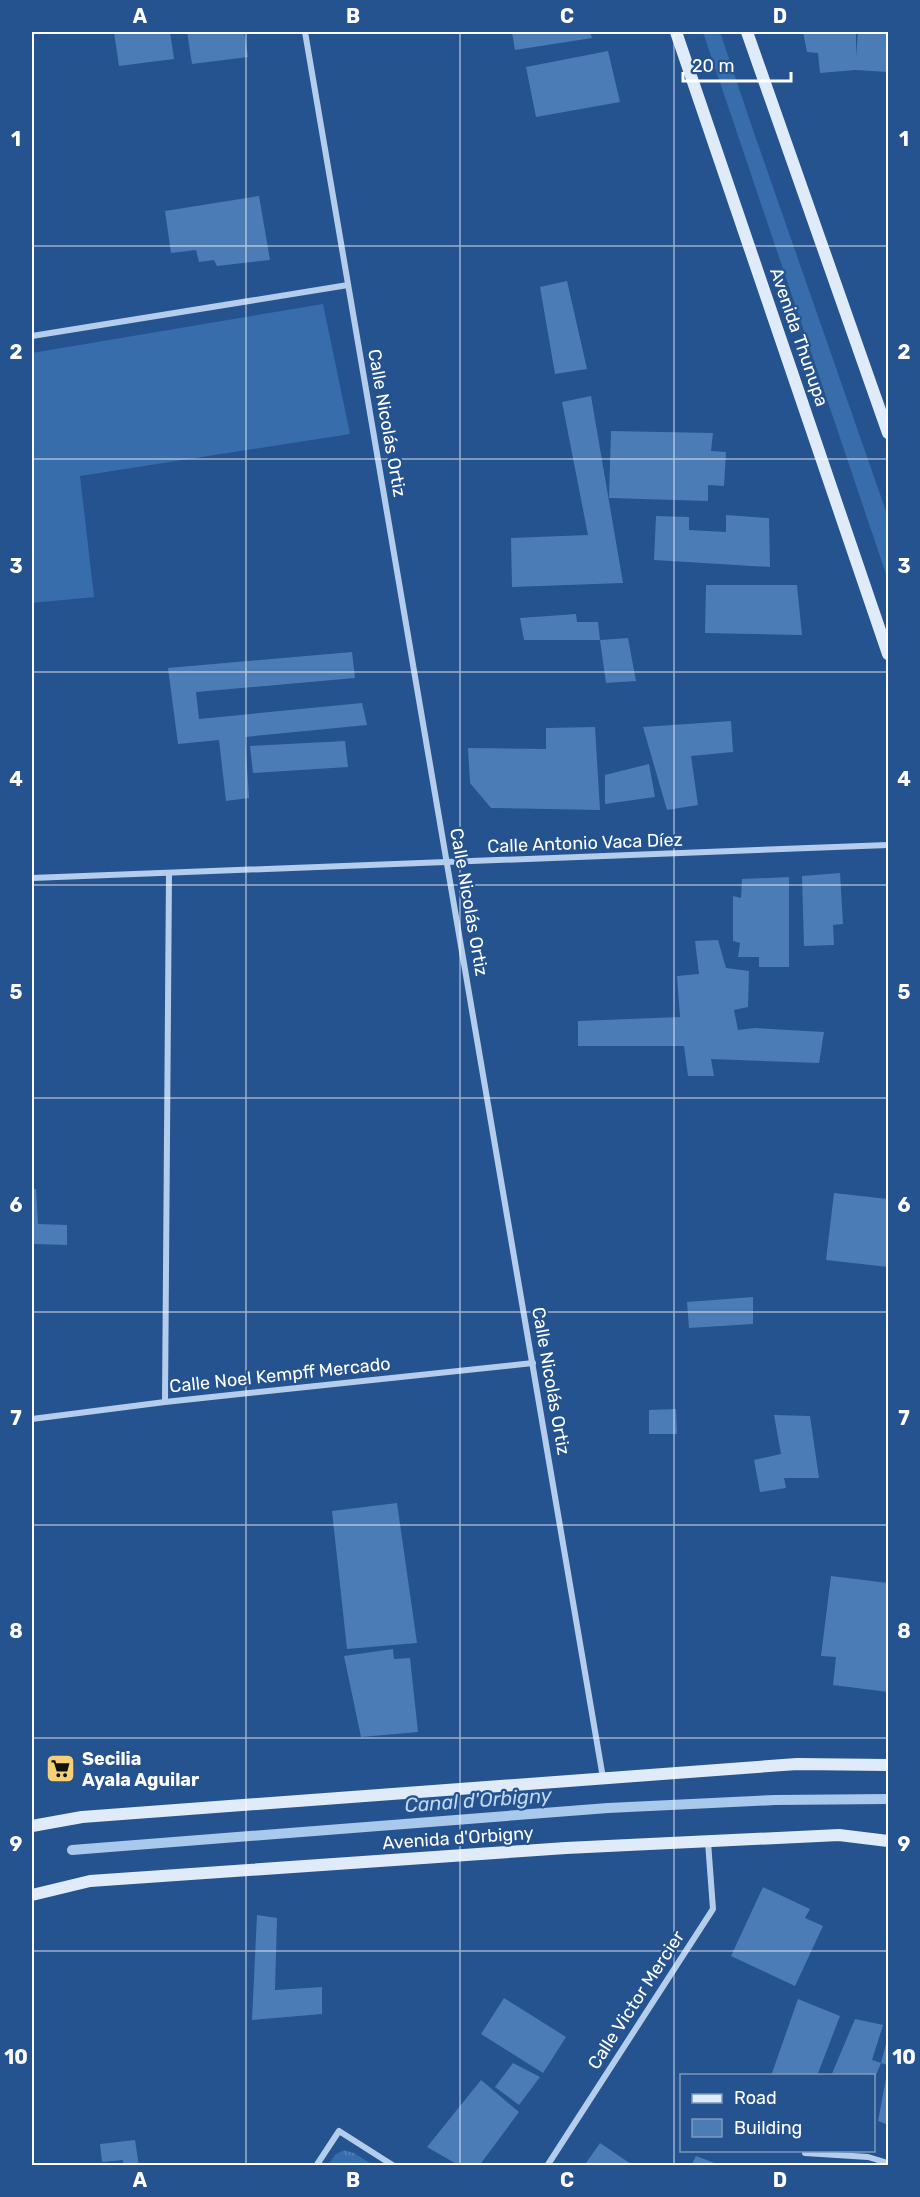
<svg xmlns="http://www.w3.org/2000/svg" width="920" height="2197" font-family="Rubik,sans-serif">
<defs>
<pattern id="park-tufts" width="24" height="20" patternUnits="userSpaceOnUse" patternTransform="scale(1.5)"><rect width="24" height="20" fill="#386dac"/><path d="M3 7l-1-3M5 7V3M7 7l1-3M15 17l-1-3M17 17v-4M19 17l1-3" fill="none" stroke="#5683b8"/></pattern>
</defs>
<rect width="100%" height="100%" fill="#24538f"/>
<g fill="#386dac">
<path d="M703,32H720L752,127L888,517V580Z"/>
<path d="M323,304L350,434L80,476L94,597L32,603V353Z"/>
</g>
<path fill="url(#park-tufts)" d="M344,2150L354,2153L373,2165H328L335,2155Z"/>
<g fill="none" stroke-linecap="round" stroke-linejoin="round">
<path stroke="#a8c8ec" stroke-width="10" d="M72,1850L608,1808L775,1800L888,1799"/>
</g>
<g fill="#4c7cb5">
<path d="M114,32H170L174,59L119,66Z"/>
<path d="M187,32H244L248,57L192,64Z"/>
<path d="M512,32H590L592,38L515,50Z"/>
<path d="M803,32H856V57L858,32H888V72L855,70L820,73L818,53L807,52Z"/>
<path d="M608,51L620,102L536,117L526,67Z"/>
<path d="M259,196L270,260L217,266L214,260L199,262L196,250L171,253L165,211Z"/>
<path d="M567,281L587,369L555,374L540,287Z"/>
<path d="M591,396L623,583L512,587L511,538L588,535L562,402Z"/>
<path d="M611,431L713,433L711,451L726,452L724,486L708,485V501L609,498Z"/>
<path d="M726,515L769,518L770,567L654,560L656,516L689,517V530L726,532Z"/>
<path d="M706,585H797L802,635L705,633Z"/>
<path d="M576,614L577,622H598L600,640L628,638L636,681L606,683L600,640H524L520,618Z"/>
<path d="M352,652L355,678L196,692L199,719L362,703L367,725L245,737L249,798L226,801L219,740L178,744L168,668Z"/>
<path d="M731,721L733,752L691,756L698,805L667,810L643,727Z"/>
<path d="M595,727L600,810L491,808L470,783L468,748L546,749V728Z"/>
<path d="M345,741L348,767L253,773L250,746Z"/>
<path d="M649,764L655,797L605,804V775Z"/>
<path d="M840,873L843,924L833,925L834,945L804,946L802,876Z"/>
<path d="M789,877V967H759V957H738L740,943L733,941V896L741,898L742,879Z"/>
<path d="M718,940L726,968L749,971L748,1007L734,1010L738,1030L755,1028L824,1032L819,1063L711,1059L714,1076H688L684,1046H578V1021L680,1017L677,976L699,974L695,941Z"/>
<path d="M32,1189H36L38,1224L67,1225V1245L32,1244Z"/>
<path d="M834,1193L888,1199V1267L826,1260Z"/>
<path d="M753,1297V1324L689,1328L687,1302Z"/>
<path d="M676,1409L677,1434H649V1410Z"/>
<path d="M774,1415L810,1416L819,1478H784L786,1488L760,1492L754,1460L781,1454Z"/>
<path d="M397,1503L417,1643L347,1649L332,1511Z"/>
<path d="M831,1576L888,1583V1692L833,1685L836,1657L821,1656Z"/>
<path d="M393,1649L394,1659L410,1658L418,1732L361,1737L344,1656Z"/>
<path d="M763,1887L810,1909L805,1918L823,1926L795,1986L731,1956Z"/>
<path d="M257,1915L277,1918L275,1990L322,1987V2014L252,2020Z"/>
<path d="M504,1998L566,2037L543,2073L481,2034Z"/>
<path d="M798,1999L840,2016L817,2076H771Z"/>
<path d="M855,2019L883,2025L872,2060L881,2063L874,2080V2076H831Z"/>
<path d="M888,2036V2065L881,2063Z"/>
<path d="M513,2063L540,2077L519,2105L495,2087Z"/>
<path d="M887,2073H888V2125L878,2121Z"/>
<path d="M481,2080L519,2112L479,2166H460L427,2147Z"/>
<path d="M135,2140L139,2166H123V2160L102,2162L100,2144Z"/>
<path d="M600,2143L634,2166H584Z"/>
<path d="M696,2156L720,2165V2166H691Z"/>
</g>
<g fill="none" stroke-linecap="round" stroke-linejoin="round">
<g stroke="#b4cdec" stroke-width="6">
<path d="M305,32L603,1778"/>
<path d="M32,336L348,285"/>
<path d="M32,878L888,845"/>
<path d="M165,1402L169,873"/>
<path d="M32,1419L165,1402L533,1363"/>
<path d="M805,2153L868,2157L888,2163"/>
<path d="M316,2166L339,2131L394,2166"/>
<path d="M547,2166L713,1909L708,1842"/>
</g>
<g stroke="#dfebf9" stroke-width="12">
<path d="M676,32L888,654"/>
<path d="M747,32L888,433"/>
<path d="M32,1826L82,1817L797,1764L888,1765"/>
<path d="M32,1895L90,1881L566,1848L839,1835L888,1841"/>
</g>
</g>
<path fill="none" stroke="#fff" stroke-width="1.5" stroke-opacity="0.55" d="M246,32V2166M460,32V2166M674,32V2166M32,246H888M32,459H888M32,672H888M32,885H888M32,1098H888M32,1312H888M32,1525H888M32,1738H888M32,1951H888"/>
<defs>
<symbol id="supermarket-square" viewBox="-11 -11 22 22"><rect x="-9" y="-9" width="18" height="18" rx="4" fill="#f6d077" stroke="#24538f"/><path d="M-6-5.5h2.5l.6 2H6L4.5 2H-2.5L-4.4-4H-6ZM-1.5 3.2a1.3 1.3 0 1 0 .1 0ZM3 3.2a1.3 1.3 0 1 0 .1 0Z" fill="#111"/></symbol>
</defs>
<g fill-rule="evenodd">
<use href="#supermarket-square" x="44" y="1752" width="33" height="33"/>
</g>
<g text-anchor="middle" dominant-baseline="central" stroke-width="4.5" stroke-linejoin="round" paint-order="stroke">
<g font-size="18" fill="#fff" stroke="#24538f">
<text transform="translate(799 337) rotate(71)">Avenida Thunupa</text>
<text transform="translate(387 423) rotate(80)">Calle Nicolás Ortiz</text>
<text transform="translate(585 843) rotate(-2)">Calle Antonio Vaca Díez</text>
<text transform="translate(469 902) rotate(80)">Calle Nicolás Ortiz</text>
<text transform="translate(280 1375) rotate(-6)">Calle Noel Kempff Mercado</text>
<text transform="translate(551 1381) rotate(80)">Calle Nicolás Ortiz</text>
<text transform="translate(458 1838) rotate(-4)">Avenida d'Orbigny</text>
<text transform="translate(636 2000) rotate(-57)">Calle Victor Mercier</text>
</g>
<g font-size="18" font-weight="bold" fill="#fff" stroke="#24538f" text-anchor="start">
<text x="82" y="1759">Secilia<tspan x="82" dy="21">Ayala Aguilar</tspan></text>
</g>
<g font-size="20" font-style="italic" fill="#c0d7f3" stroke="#24538f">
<text transform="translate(478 1800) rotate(-4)">Canal d'Orbigny</text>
</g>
</g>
<rect width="920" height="2197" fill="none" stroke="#24538f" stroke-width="66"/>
<rect x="680" y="2074" width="195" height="78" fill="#24538f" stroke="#7c98bc" stroke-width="1.5"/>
<rect x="692" y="2094" width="30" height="9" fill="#dfebf9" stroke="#7c98bc" stroke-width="1.5"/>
<text x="734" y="2104" font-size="18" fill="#ffffff">Road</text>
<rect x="692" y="2119" width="30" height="18" fill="#4c7cb5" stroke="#7c98bc" stroke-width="1.5"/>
<text x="734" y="2134" font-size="18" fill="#ffffff">Building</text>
<path d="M683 72v9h108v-9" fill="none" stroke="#ffffff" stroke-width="3"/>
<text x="692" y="72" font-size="18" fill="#ffffff" stroke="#24538f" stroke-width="4.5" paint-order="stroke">20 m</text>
<rect x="33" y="33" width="854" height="2131" fill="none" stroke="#fff" stroke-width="2"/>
<g font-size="20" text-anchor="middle" font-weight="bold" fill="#fff">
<text x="140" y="23">A</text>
<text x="353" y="23">B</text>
<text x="567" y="23">C</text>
<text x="780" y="23">D</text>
<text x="16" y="146">1</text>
<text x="904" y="146">1</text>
<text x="16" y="359">2</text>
<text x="904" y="359">2</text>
<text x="16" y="573">3</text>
<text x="904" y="573">3</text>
<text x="16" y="786">4</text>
<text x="904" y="786">4</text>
<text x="16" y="999">5</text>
<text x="904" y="999">5</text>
<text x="16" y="1212">6</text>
<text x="904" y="1212">6</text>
<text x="16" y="1425">7</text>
<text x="904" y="1425">7</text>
<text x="16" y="1638">8</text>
<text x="904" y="1638">8</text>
<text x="16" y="1851">9</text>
<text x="904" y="1851">9</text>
<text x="16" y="2064">10</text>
<text x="904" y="2064">10</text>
<text x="140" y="2187">A</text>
<text x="353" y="2187">B</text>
<text x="567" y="2187">C</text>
<text x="780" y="2187">D</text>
</g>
</svg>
